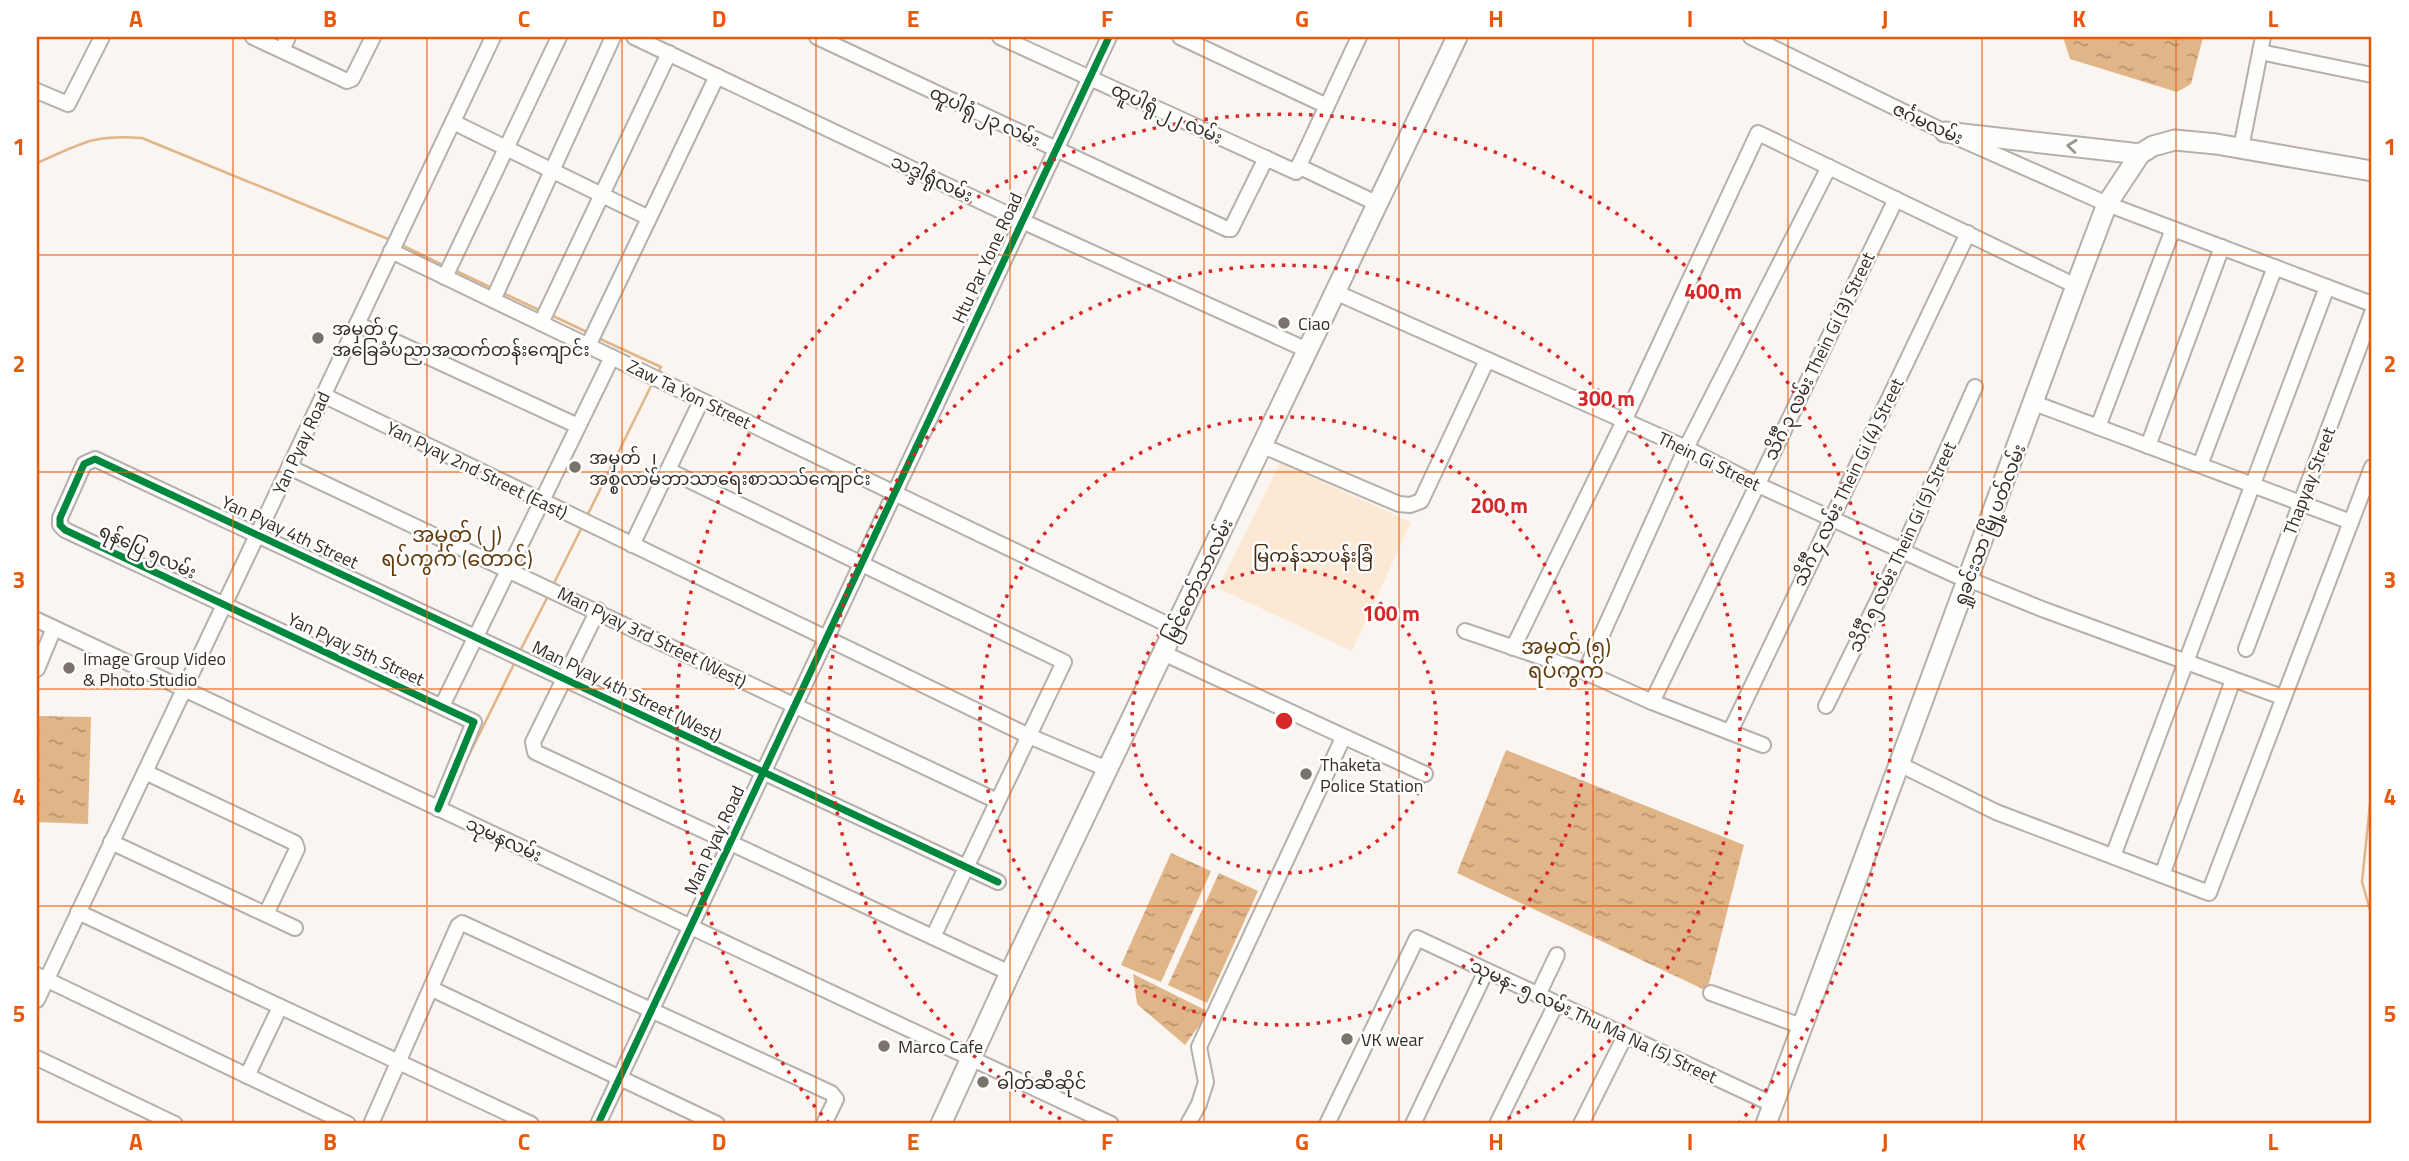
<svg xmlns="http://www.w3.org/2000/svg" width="2409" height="1161" font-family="'Titillium Web','Noto Sans Myanmar',sans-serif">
<defs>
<pattern id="water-ripples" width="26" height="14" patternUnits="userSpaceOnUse" patternTransform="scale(1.75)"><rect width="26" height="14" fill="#e0b588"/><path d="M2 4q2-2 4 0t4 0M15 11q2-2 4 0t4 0" fill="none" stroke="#b6946f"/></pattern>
</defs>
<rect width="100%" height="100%" fill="#faf5f0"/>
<path fill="#fce8d3" d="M1280,463L1411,522L1352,651L1218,588Z"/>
<g fill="url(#water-ripples)">
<path d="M2063,37H2203L2191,84L2177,92L2070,59Z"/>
<path d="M38,716L91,717L88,824L37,822Z"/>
<path d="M1506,750L1744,845L1707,991L1457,873Z"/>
<path d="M1171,853L1211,871L1161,982L1121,965Z"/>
<path d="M1219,873L1258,891L1207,1003L1168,985Z"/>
<path d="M1133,974L1209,1012L1185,1045L1137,1004Z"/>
</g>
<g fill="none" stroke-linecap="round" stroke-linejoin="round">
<g stroke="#e0b588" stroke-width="2.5">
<path d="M37,163C81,144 92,134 142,138L393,241"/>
<path d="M402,245L443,265"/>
<path d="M452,269L494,289"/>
<path d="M503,293L541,311"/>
<path d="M551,315L589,333"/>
<path d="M598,338L661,367L657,375"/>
<path d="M587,516L652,384"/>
<path d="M553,585L583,525"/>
<path d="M520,651L549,594"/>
<path d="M468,757L516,660"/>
<path d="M2372,785L2362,882L2372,917"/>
</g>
<defs>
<g id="minor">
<path d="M253,37L347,81L352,79L373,37"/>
<path d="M634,37L1022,221L1307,350"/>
<path d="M817,37L1227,229H1231L1266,158"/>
<path d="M1000,37L1296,172L1359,37"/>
<path d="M1180,37L1327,106"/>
<path d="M1751,37L1945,132L2107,204L2372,304"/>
<path d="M282,50L288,37"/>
<path d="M2260,52L2372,75"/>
<path d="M37,91L68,104L102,37"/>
<path d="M453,122L649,218"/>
<path d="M2241,148L2263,37"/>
<path d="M1298,166L1378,204"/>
<path d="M391,251L1175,628"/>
<path d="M445,277L559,37"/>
<path d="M1335,292L1686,448L1756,484L1968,581"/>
<path d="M493,300L613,37"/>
<path d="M541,323L669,53"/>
<path d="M357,324L578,426"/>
<path d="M588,346L717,76"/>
<path d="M323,395L1029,736L1107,769"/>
<path d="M2034,403L2351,522"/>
<path d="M2098,427L2173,229"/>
<path d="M1263,446L1399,504L1410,505L1421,501L1487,360"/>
<path d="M2148,446L2222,247"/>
<path d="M2200,465L2275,267"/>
<path d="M289,467L997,801"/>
<path d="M668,470L1064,662L933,937"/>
<path d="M632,545L701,401"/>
<path d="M1968,579L2042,609L2282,697"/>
<path d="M598,610L533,742L535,752L1010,973"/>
<path d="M37,620L1111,1124"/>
<path d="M1465,631L1585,672L1652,702L1763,745"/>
<path d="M1513,648L1624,421L1758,133L2076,286"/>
<path d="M2246,649L2372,313"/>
<path d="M1163,653L1425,774"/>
<path d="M37,669L54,628"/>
<path d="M1585,672L1686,448L1829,167"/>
<path d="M1652,702L1896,199"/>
<path d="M442,706L612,357"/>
<path d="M1826,706L1902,551L1975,387"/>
<path d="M1730,732L1968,233"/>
<path d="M1899,764L1996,812L2209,893L2372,467"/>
<path d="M145,772L295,843L297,849L266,914"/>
<path d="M438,809L474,722L65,530L60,525V518L84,464L95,459L998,882"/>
<path d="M111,842L295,928"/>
<path d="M2113,856L2327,287"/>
<path d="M2162,875L2233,680"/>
<path d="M78,912L531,1124"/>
<path d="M37,975L348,1124"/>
<path d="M432,989L717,1124"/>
<path d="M1711,993L1801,1026"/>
<path d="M1538,995L1557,955"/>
<path d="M37,1000L493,37"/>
<path d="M37,1058L175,1124"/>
<path d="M247,1076L280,1007"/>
<path d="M371,1124L458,926L462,923L831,1093L836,1099L824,1124"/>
<path d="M598,1124L1109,37"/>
<path d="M1188,1124L1199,1104L1206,1082L1199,1047L1343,738"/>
<path d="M1327,1124L1417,938L1772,1104"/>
<path d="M1413,1124L1486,971"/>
<path d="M1497,1124L1556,1004"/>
<path d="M1581,1124L1625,1036"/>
</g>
<g id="major">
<path d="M1945,132L2140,154"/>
<path d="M941,1124L1010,973L1457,37"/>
<path d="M1766,1124L2076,286L2107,204L2140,154L2153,146L2175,140L2216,144L2372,171"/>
</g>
</defs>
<use href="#minor" stroke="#b6b0aa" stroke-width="18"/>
<use href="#major" stroke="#b6b0aa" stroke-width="23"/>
<use href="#minor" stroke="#fefefd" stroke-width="14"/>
<use href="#major" stroke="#fefefd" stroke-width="19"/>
<defs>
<g id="cycleway">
<path d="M438,809L474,722L65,530L60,525V518L84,464L95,459L998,882"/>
<path d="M598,1124L1109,37"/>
</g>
</defs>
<use href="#cycleway" stroke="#fff" stroke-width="11"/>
<use href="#cycleway" stroke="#00873e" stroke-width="7"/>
</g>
<defs><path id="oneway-chevron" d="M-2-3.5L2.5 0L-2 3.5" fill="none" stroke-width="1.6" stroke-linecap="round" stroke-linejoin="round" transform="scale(1.75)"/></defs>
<use stroke="#9a9691" href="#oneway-chevron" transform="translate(2072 146) rotate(-174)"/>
<path fill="none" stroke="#e8590c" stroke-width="2" stroke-opacity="0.55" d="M233,37V1124M427,37V1124M622,37V1124M816,37V1124M1010,37V1124M1204,37V1124M1399,37V1124M1593,37V1124M1788,37V1124M1982,37V1124M2176,37V1124M37,255H2372M37,472H2372M37,689H2372M37,906H2372"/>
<g fill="none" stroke="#d62828" stroke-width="3.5" stroke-dasharray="3.5 7">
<circle cx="1284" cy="721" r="152"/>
<circle cx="1284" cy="721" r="304"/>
<path d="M1070 1124A456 456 0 1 1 1498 1124"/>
<path d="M829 1123A607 607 0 1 1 1739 1123"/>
</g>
<g fill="#7a736c" stroke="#fff" stroke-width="2.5">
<circle cx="1284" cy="323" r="7"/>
<circle cx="318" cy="338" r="7"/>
<circle cx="575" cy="467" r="7"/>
<circle cx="69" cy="668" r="7"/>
<circle cx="1306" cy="774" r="7"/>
<circle cx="1347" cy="1039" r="7"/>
<circle cx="884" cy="1046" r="7"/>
<circle cx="983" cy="1082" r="7"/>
</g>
<g text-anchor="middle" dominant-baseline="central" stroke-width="5" stroke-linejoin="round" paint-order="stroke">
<g font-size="18" fill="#352d25" stroke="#fff">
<text transform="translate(1167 113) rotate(25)">ထူပါရုံ ၂၂ လမ်း</text>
<text transform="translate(985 116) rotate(25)">ထူပါရုံ ၂၃ လမ်း</text>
<text transform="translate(1928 123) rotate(25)">ဇင်္ဂမလမ်း</text>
<text transform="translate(932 178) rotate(25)">သဒ္ဒါရုံလမ်း</text>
<text transform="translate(987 258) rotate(-65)">Htu Par Yone Road</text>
<text transform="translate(1819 356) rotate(-64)">သိင်္ဂီ ၃ လမ်း Thein Gi (3) Street</text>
<text transform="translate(689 394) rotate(26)">Zaw Ta Yon Street</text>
<text transform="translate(301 443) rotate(-65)">Yan Pyay Road</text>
<text transform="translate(1709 461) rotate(26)">Thein Gi Street</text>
<text transform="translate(477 470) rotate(26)">Yan Pyay 2nd Street (East)</text>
<text transform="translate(2309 481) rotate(-69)">Thapyay Street</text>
<text transform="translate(1848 482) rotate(-64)">သိင်္ဂီ ၄ လမ်း Thein Gi (4) Street</text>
<text transform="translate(1989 525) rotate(-69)">ရှုခင်းသာ မြို့ပတ်လမ်း</text>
<text transform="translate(290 532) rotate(25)">Yan Pyay 4th Street</text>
<text transform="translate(1902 547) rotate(-65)">သိင်္ဂီ ၅ လမ်း Thein Gi (5) Street</text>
<text transform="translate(148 551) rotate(25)">ရန်ပြေ ၅လမ်း</text>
<text transform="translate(1198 580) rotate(-64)">မြင်တော်သာလမ်း</text>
<text transform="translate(652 637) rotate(26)">Man Pyay 3rd Street (West)</text>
<text transform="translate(356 649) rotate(25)">Yan Pyay 5th Street</text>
<text transform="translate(627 691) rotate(26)">Man Pyay 4th Street (West)</text>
<text transform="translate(504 839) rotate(25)">သုမနလမ်း</text>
<text transform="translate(714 840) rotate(-65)">Man Pyay Road</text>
<text transform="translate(1594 1021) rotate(25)">သုမန- ၅ လမ်း Thu Ma Na (5) Street</text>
</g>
<g font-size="18" fill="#352d25" stroke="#fff" text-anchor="start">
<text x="1298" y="323">Ciao</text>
<text x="332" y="328">အမှတ် ၄<tspan x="332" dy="21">အခြေခံပညာအထက်တန်းကျောင်း</tspan></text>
<text x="589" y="457">အမှတ် ၂<tspan x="589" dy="21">အစ္စလာမ်ဘာသာရေးစာသသ်ကျောင်း</tspan></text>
<text x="83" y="658">Image Group Video<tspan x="83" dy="21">&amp; Photo Studio</tspan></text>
<text x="1320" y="764">Thaketa<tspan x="1320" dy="21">Police Station</tspan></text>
<text x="1361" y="1039">VK wear</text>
<text x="898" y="1046">Marco Cafe</text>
<text x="997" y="1082">ဓါတ်ဆီဆိုင်</text>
</g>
<g font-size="18" fill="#41280d" stroke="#fff">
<text x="1313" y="555">မြကန်သာပန်းခြံ</text>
</g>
<g font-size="21" fill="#623c0c" stroke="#fff">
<text x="457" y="534">အမှတ် (၂)<tspan x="457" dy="24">ရပ်ကွက် (တောင်)</tspan></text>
<text x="1566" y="646">အမှတ် (၅)<tspan x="1566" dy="24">ရပ်ကွက်</tspan></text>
</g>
</g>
<circle cx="1284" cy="721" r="10" fill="#d62828" stroke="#fff" stroke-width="3.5"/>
<g font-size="21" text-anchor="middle" font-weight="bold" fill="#d62828" stroke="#fff" stroke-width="5" stroke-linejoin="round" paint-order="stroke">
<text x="1713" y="299">400 m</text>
<text x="1606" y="406">300 m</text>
<text x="1499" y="513">200 m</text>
<text x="1391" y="621">100 m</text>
</g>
<rect width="2409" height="1161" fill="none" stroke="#ffffff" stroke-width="77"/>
<rect x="38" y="38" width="2332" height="1084" fill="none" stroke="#e8590c" stroke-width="2.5"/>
<g font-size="23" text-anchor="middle" font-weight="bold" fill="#e8590c">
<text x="136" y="27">A</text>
<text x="330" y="27">B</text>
<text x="524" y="27">C</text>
<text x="719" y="27">D</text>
<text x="913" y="27">E</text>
<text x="1107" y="27">F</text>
<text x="1302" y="27">G</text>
<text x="1496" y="27">H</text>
<text x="1690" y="27">I</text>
<text x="1885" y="27">J</text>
<text x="2079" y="27">K</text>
<text x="2273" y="27">L</text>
<text x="19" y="155">1</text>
<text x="2390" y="155">1</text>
<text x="19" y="372">2</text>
<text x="2390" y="372">2</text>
<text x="19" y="588">3</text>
<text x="2390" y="588">3</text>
<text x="19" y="805">4</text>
<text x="2390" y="805">4</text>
<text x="19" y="1022">5</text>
<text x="2390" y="1022">5</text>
<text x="136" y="1150">A</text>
<text x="330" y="1150">B</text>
<text x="524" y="1150">C</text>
<text x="719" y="1150">D</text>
<text x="913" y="1150">E</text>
<text x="1107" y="1150">F</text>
<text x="1302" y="1150">G</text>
<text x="1496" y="1150">H</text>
<text x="1690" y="1150">I</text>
<text x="1885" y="1150">J</text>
<text x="2079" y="1150">K</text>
<text x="2273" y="1150">L</text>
</g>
</svg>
